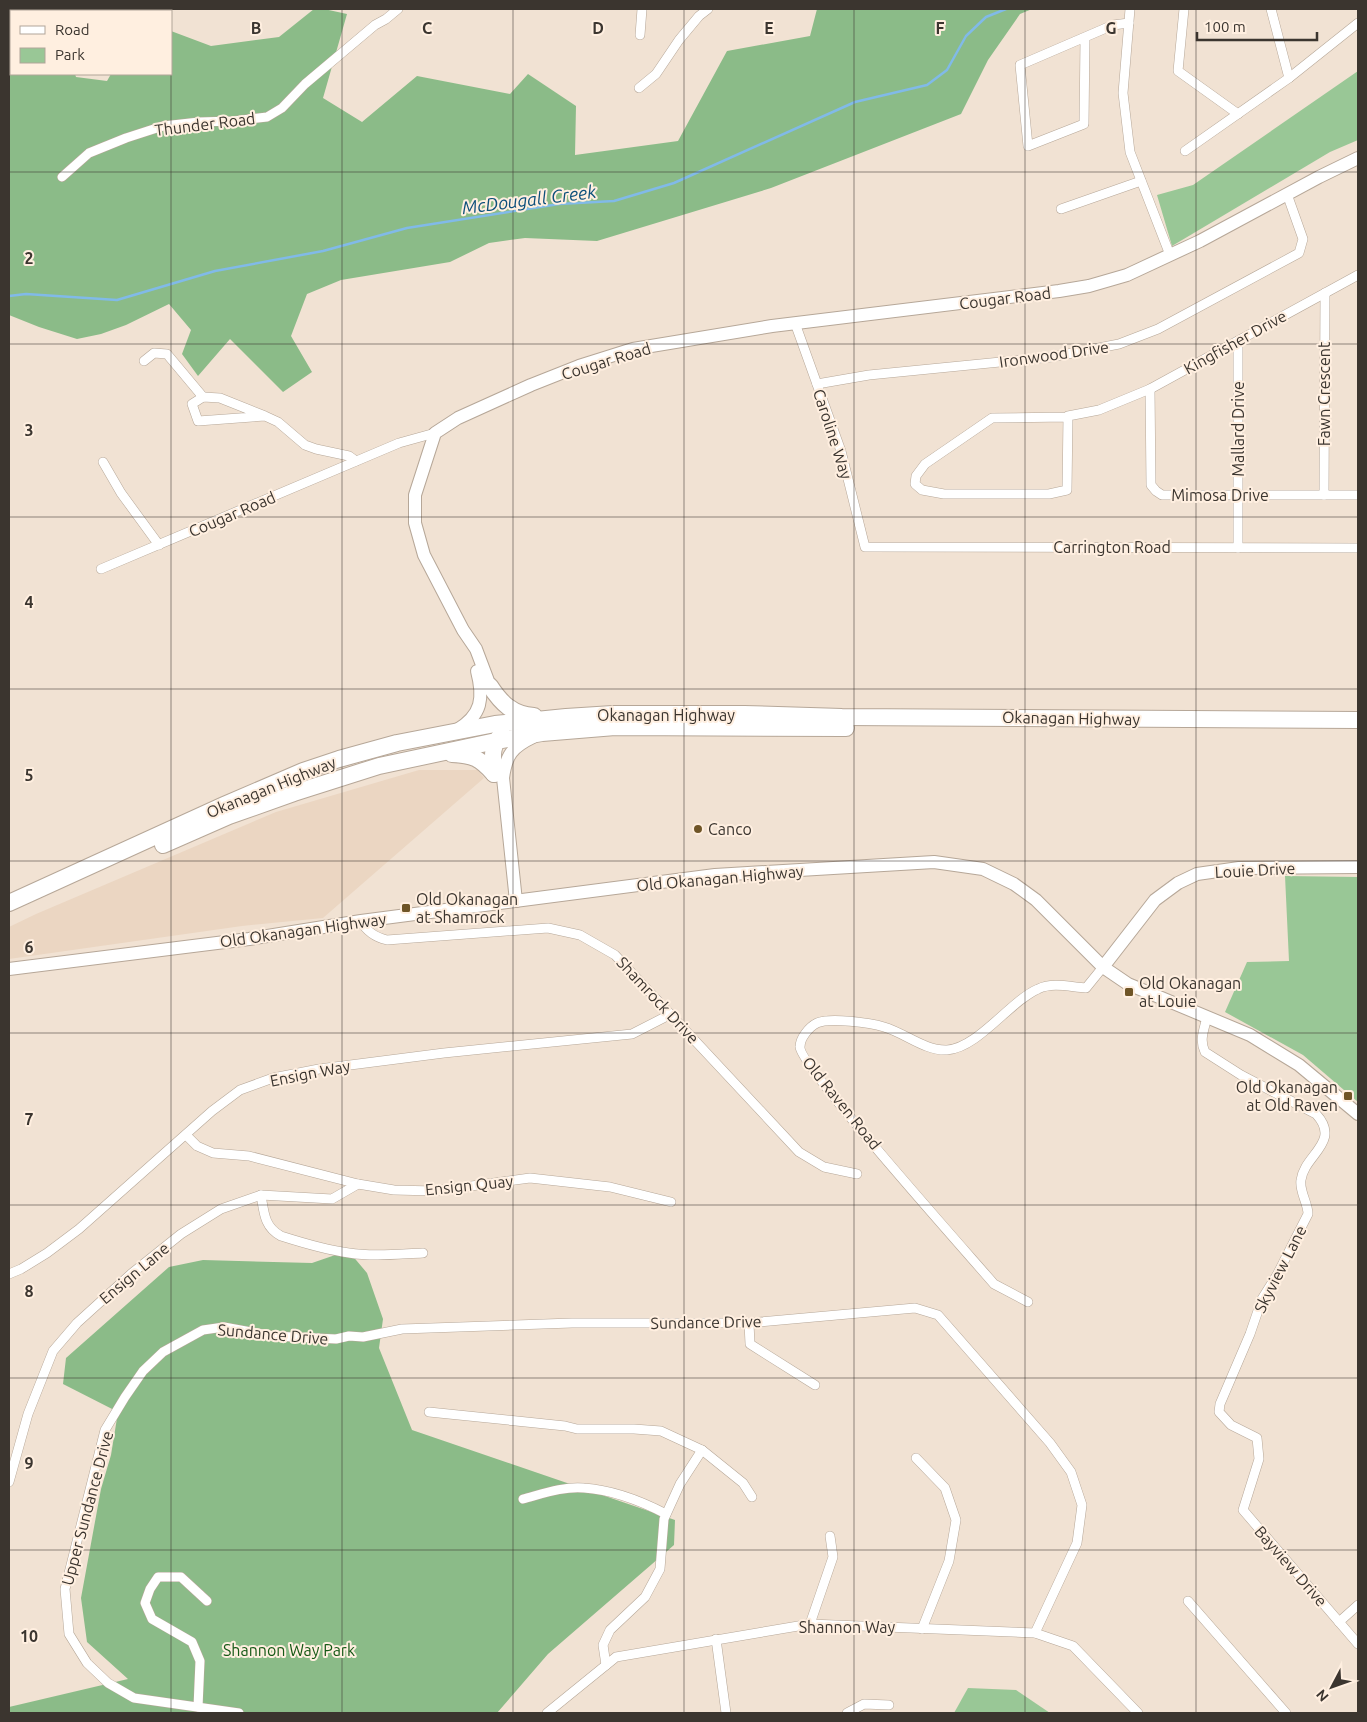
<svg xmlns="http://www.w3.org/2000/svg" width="1367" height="1722" font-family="Ubuntu,sans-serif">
<rect width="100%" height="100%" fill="#f1e2d3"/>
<path fill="#ebd6c2" d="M419,770H478L484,778L323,918L242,926L9,959V927L36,914L276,812Z"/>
<g fill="#99c796">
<path d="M1358,71V140L1330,152L1172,246L1157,195L1193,185Z"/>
<path d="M1285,876L1358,877V1102L1303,1055L1225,1012L1247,962L1289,961Z"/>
<path d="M968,1688L1016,1690L1050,1713H954Z"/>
</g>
<g fill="#8bbb88">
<path d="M9,9H77L76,11H11V74H75L76,77L107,81L111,74H171V31L211,46L279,37L314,9H324L347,14L323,98L362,122L417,76L510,94L528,74L576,106L575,155L678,141L727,51L810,36L817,9H1032L1020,14L988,60L961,114L771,188L597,241L525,238L489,243L450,262L341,280L307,294L291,336L312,372L283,392L230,339L198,376L182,354L191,330L169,304L126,325L101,334L77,339L39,327L9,315Z"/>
<path d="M344,1252L351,1254L367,1273L383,1319L379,1348L412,1430L675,1520L674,1545L548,1654L497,1713H9V1707L128,1679L87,1642L81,1598L101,1489L111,1455L118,1412L63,1384L66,1358L169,1267L203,1260L312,1263Z"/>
</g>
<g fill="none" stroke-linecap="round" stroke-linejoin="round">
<path stroke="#81bae8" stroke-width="2.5" d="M9,296L26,294L117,300L215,271L323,251L407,228L559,204L614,201L674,183L855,102L927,85L947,70L966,36L986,17L1006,9"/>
<defs>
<g id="street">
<path d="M1130,9L1123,93L1130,152L1170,255"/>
<path d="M1184,9L1178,71L1238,114"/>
<path d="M1271,9L1289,78"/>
<path d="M640,35L642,9"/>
<path d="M1085,39L1084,124L1028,146L1020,65L1113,25L1129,23"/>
<path d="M639,88L656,74L679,40L699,16L708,9"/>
<path d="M1185,151L1289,78L1358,23"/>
<path d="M62,177L89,153L126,138L163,126L199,122L234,121L267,117L282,108L305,84L375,25L386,19L398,9"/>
<path d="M1061,209L1141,181"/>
<path d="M795,323L841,451L865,547L1358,548"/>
<path d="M144,361L154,353L167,354L203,397"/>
<path d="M817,384L869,375L1052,357L1119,344L1158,329L1299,253L1303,239L1287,194"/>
<path d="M1150,389L1151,485L1156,491L1162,495H1358"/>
<path d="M265,416L220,398L203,397L192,404L198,421L265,416L278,422L305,445L316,449L349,456L356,461"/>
<path d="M1067,417L992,418L925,464L916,476L915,484L922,490L944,494H1049L1067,490L1068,416L1099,410L1150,389L1358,275"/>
<path d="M103,462L121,493L159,545"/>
<path d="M1324,495L1325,293"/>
<path d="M1238,548V341"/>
<path d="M101,569L399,443L435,433"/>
<path d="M361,921C367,932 375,937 387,940L548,928L580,935L615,955L799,1152L824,1167L857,1174"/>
<path d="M1207,1017C1204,1030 1199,1040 1205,1052L1241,1075L1316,1114C1342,1142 1304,1155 1301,1180C1299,1191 1308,1203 1308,1214L1277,1275L1262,1299L1250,1334L1220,1404L1219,1412L1231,1425L1257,1438L1259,1459L1243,1510L1358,1644"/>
<path d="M186,1135L197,1146L213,1153L249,1156L358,1184L394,1190L434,1191L530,1178L610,1187L671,1202"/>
<path d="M261,1195C264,1212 264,1227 281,1236C303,1243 326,1250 349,1253C373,1257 399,1254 423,1253"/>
<path d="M9,1274L21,1269L47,1253L79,1229L212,1111L240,1090L273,1078L319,1069L444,1053L632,1034L671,1014"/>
<path d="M1028,1302L994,1284C970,1256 799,1065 800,1047C800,1038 809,1027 817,1023C829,1017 871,1023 884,1027C905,1033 925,1051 947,1050C978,1048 1010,1001 1038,989C1053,982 1070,987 1086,988L1103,967"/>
<path d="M749,1323L750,1344L815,1385"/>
<path d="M429,1412L565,1426L577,1429H634L661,1431L702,1450L743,1483L752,1497"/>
<path d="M916,1458L945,1488L956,1520L949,1561L922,1629"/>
<path d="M9,1482L28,1414L53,1351L77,1323L131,1274L181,1234L221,1209L261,1195L332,1199L358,1184"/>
<path d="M523,1499C542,1494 564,1486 584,1488C613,1490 641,1501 666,1514"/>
<path d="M1188,1601L1286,1713"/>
<path d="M1339,1622L1358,1605"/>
<path d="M810,1624L833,1557L830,1536"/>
<path d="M716,1639L726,1713"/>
<path d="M606,1665L603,1645L610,1630L645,1597L660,1569L664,1519L680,1484L702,1450"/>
<path d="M198,1707L200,1661L192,1642L152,1619L145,1603L150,1589L158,1577H181L207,1601"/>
<path d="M239,1713L134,1698L108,1683L87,1663L69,1634L65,1589L105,1430L125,1397L143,1371L163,1352L203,1330L224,1327L273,1336L336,1339L349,1336L363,1337L402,1329L572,1323H749L915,1308L938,1315L1050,1443L1071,1472L1082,1505L1077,1543L1035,1633"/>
<path d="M547,1713L616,1657L810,1624L1035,1633L1073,1646L1138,1713"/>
<path d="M847,1713L864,1704L889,1705"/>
</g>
<g id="secondary">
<path d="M490,686L476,649L463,630L424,555L415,523V495L435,433L458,418L531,385L579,366L633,349L772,326L1059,291L1089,286L1127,275L1200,241L1319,177L1358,158"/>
<path d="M457,730C482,715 484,698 477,671"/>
<path d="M516,901L503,778C506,755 512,747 533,737"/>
<path d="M1103,967L1155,900L1178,883L1197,874L1239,868L1358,867"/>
<path d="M9,969L249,939L361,921L715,875L934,862L983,869L1014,884L1036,900L1103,967L1128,984L1250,1035L1299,1065L1358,1114"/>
</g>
<g id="highway">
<path d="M490,686C501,703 513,715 534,716"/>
<path d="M452,754C473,755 480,758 494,774"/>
<path d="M494,774C493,759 490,746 502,734"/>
<path d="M163,845L229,816L294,793L379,766L496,741L542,733L615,727L846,728"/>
<path d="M9,903L224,805L303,771L339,759L397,743L495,724L566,717L613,714H744L842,717L1358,720"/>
</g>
</defs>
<use href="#street" stroke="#b6a798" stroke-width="10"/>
<use href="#secondary" stroke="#b6a798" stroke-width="14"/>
<use href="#highway" stroke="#b6a798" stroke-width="18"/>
<use href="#street" stroke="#fff" stroke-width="9"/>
<use href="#secondary" stroke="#fff" stroke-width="12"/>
<use href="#highway" stroke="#fff" stroke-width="16"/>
</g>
<path fill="none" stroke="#3b352f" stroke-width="1" stroke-opacity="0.55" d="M171,9V11M342,9V1713M513,9V1713M684,9V1713M854,9V1713M1025,9V1713M1196,9V1713M171,74V1713M9,172H1358M9,344H1358M9,517H1358M9,689H1358M9,861H1358M9,1033H1358M9,1205H1358M9,1378H1358M9,1550H1358"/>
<g fill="#6f5527" stroke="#ffefe0" stroke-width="2">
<circle cx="698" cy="829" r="5"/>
<rect x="401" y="903" width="10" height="10" rx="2.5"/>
<rect x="1124" y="987" width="10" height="10" rx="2.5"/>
<rect x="1343" y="1091" width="10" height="10" rx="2.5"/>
</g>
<g text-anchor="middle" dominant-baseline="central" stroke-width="4" stroke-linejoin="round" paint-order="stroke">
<g font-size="16" fill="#3b352f" stroke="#ffefe0">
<text transform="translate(205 124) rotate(-7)">Thunder Road</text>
<text transform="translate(1005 298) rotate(-7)">Cougar Road</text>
<text transform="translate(1235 342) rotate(-29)">Kingfisher Drive</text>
<text transform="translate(1054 354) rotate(-8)">Ironwood Drive</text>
<text transform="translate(606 361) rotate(-17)">Cougar Road</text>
<text transform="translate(1324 394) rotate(-90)">Fawn Crescent</text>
<text transform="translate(1238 429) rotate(-90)">Mallard Drive</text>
<text transform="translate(833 434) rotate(72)">Caroline Way</text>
<text x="1220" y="495">Mimosa Drive</text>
<text transform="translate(232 514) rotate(-23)">Cougar Road</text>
<text x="1112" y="547">Carrington Road</text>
<text x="666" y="715">Okanagan Highway</text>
<text transform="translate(1071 718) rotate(1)">Okanagan Highway</text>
<text transform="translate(271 787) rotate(-22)">Okanagan Highway</text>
<text transform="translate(1255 870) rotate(-3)">Louie Drive</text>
<text transform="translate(720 878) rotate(-5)">Old Okanagan Highway</text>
<text transform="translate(303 930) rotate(-8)">Old Okanagan Highway</text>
<text transform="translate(658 1000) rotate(47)">Shamrock Drive</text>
<text transform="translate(310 1073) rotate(-11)">Ensign Way</text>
<text transform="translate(842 1103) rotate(51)">Old Raven Road</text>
<text transform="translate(469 1185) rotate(-6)">Ensign Quay</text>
<text transform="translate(1280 1269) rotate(-63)">Skyview Lane</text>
<text transform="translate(134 1273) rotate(-40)">Ensign Lane</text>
<text transform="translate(706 1322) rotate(-1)">Sundance Drive</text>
<text transform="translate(273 1334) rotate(5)">Sundance Drive</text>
<text transform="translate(87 1508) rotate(-75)">Upper Sundance Drive</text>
<text transform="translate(1291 1566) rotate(49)">Bayview Drive</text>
<text x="847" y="1627">Shannon Way</text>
</g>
<g font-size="16" fill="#3b352f" stroke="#ffefe0" text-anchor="start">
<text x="708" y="829">Canco</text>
<text x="416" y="899">Old Okanagan<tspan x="416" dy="18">at Shamrock</tspan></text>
<text x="1139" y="983">Old Okanagan<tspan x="1139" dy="18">at Louie</tspan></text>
<text x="1338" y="1087" text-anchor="end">Old Okanagan<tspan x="1338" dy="18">at Old Raven</tspan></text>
</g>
<g font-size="16" fill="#155815" stroke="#ffefe0">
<text x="289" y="1650">Shannon Way Park</text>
</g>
<g font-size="18" font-style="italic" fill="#0d507b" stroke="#ffefe0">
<text transform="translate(529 199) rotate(-7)">McDougall Creek</text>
</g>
</g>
<g font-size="16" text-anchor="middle" font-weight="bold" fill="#3b352f" stroke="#ffefe0" stroke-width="4" stroke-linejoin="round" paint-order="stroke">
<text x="256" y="34">B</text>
<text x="427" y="34">C</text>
<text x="598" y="34">D</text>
<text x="769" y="34">E</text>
<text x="940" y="34">F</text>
<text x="1111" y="34">G</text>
<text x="29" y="264">2</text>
<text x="29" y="436">3</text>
<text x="29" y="608">4</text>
<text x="29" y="781">5</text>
<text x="29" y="953">6</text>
<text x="29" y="1125">7</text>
<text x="29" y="1297">8</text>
<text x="29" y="1469">9</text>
<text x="29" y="1642">10</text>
</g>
<rect width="1367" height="1722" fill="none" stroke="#3b352f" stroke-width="20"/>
<rect x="10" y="10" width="162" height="65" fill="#ffefe0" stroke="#b1a599"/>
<rect x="20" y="26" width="25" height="8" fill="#ffffff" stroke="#b1a599"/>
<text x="55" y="35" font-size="15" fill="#3b352f">Road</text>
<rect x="20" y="48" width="25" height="15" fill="#99c796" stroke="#b1a599"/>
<text x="55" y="60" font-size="15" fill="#3b352f">Park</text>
<g transform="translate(1332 1687) rotate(229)" stroke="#ffefe0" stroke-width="4" paint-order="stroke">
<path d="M0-4L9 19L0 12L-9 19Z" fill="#3b352f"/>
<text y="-8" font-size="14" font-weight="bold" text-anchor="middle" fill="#3b352f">N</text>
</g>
<path d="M1197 32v8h120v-8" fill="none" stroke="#3b352f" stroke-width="2.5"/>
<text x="1204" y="32" font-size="15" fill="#3b352f" stroke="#ffefe0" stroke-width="4" paint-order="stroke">100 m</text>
</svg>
